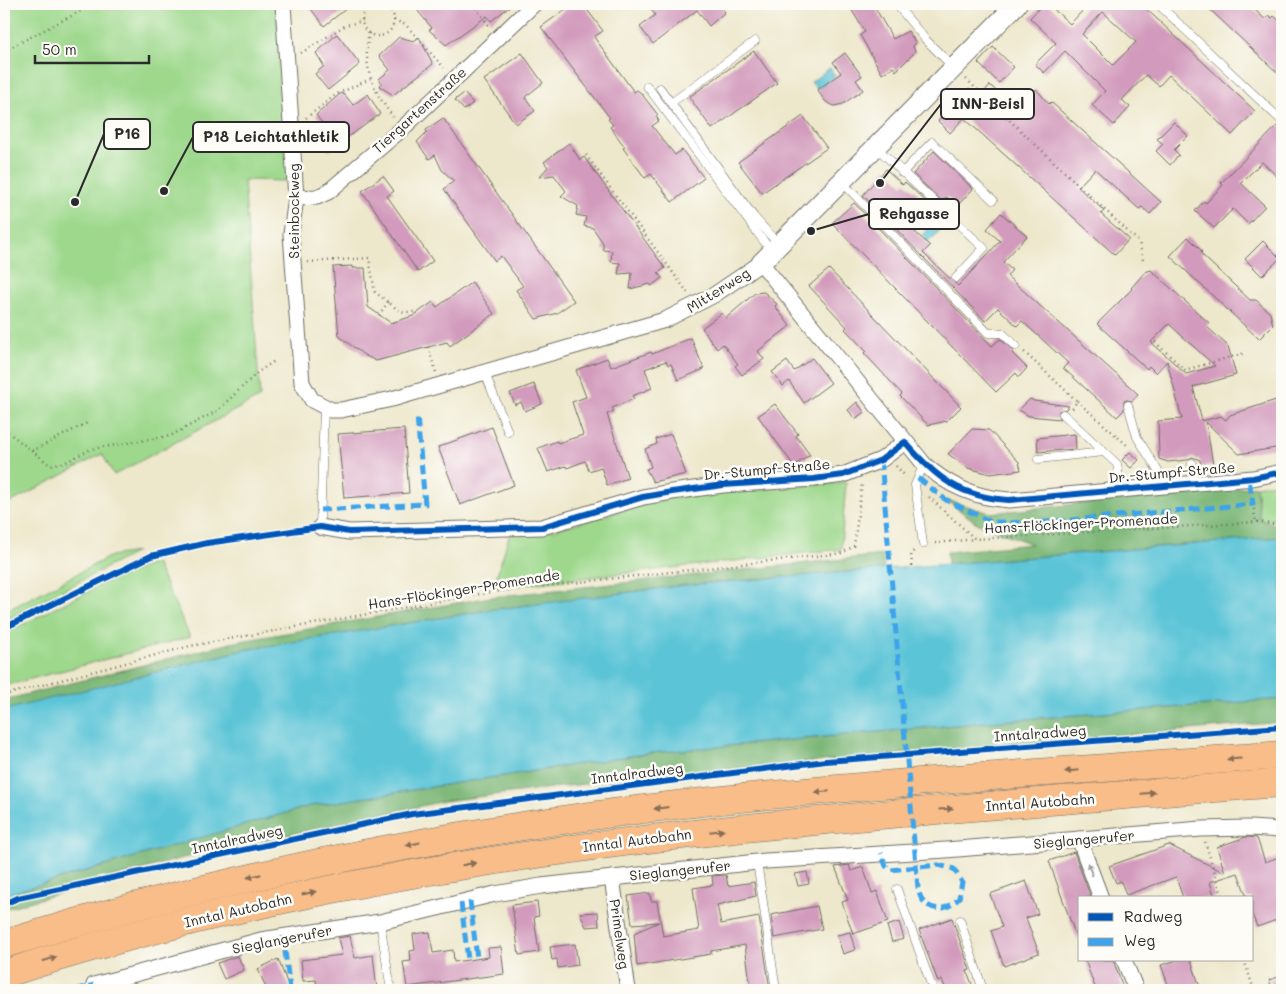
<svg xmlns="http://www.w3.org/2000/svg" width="1286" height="994" font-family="Mali,sans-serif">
<rect width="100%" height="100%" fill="#fdfcf7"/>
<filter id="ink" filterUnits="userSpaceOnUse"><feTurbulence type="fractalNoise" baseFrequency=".02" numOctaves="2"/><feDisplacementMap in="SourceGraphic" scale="10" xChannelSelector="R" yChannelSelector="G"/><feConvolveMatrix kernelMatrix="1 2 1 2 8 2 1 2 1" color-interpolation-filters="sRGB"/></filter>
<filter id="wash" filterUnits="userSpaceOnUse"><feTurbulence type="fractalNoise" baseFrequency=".0096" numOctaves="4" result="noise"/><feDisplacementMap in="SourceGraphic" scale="20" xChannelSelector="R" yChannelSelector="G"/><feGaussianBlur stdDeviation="1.12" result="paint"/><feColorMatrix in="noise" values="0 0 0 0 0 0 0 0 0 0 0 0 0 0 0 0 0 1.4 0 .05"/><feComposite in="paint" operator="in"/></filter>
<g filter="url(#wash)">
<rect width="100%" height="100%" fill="#ede7cb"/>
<g fill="#9dd88c" stroke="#64825c">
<path d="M4,4H276L288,181L244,180L260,397L114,475L102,454L4,506Z"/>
<path d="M846,482L841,549L493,588L510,533L545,532L673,497Z"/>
<path d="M1282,482V521L1260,520L1256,486Z"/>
<path d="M136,552L4,621V612L111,556Z"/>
<path d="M156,563L190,637L4,686V634L110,580Z"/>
</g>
<g fill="#7eb878" stroke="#547252">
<path d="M1256,486L1260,520L1282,526V537L948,564L947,552L1032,544L978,524L946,500L990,513Z"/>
<path d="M882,555L884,569L686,585L489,610L243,650L4,711V700L235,642L491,597Z"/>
<path d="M1282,699V722L659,775L444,801L183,858L4,909V895L310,806L650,753L988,722Z"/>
</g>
<g fill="#5bc4d7" stroke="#437881">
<path d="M830,68L835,76L817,89L811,82Z"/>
<path d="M938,218L945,225L929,242L922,235Z"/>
<path d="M1282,537V699L988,722L650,753L310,806L4,895L5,710L243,650L489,610L686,585Z"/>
</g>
<g id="blocks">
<g fill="#d29abc" fill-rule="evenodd">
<path d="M318,4H352L324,26L311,9Z"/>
<path d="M412,4H513L491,21L487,16L446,45L429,30L432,28Z"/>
<path d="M573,4H583L603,31L594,37L634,92L637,90L641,93L658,115L656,116L659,121L652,126L675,155L682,150L704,178L672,202L651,174L645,178L623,148L625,147L610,127L613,125L608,119L610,118L541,27Z"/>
<path d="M647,4H719L725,12L709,26L697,10L653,44L640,27L655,15Z"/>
<path d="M858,4H873L893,39L908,31L916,43L913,46L915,52L896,71L893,67L882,74L860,35L865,32L851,9Z"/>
<path d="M1043,4H1048L1070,24L1089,4H1141L1255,111L1232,135L1169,75L1159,86L1146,75L1122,100L1130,107L1114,125L1092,105L1105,91L1065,51L1044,73L1035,64L1056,43L1030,18ZM1103,12L1136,42L1113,65L1082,34Z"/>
<path d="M1204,4H1248L1265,19L1269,15L1272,18L1274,16L1282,23V77Z"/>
<path d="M337,34L360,64L328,90L315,74L324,66L316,53Z"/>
<path d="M399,37L414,41L419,37L433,64L393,95L379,86L382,83L379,79L390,70L379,56Z"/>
<path d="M993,47L1014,67L999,83L978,63Z"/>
<path d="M754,51L777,83L712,129L689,97Z"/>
<path d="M522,53L543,83L525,97L535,111L516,124L484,80Z"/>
<path d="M845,53L862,76L856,80L863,90L843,104L834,106L826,102L817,90L841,73L833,62Z"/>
<path d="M990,85L1016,110L1036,89L1049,104L1051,102L1161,202L1150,214L1142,207L1139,209L1095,169L1078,187L1104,211L1101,214L1129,239L1115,255L964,118L950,133L938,121L969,88L980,97Z"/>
<path d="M341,93L345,95L353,105L368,94L380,114L329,151L316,134L325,127L316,115Z"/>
<path d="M464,93L473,103L464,110L455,100Z"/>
<path d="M803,116L827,148L762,193L738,162Z"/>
<path d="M443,118L574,301L557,313L536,319L516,290L523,286L501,256L495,261L444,189L454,181L442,170L435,155L429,159L417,142L427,132L426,130Z"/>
<path d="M1174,122L1188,136L1174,150L1179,155L1170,165L1156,151L1163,144L1157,139Z"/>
<path d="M1278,125L1282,126V181L1262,162L1241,183L1265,206L1248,224L1233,209L1214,228L1195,211L1204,201L1206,203L1223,185L1221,183Z"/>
<path d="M569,143L580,160L584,157L665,268L658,273L662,278L651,286L650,284L630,289L632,273L618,274L620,263L611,262L612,251L603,250V243L593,228L584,226L586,217L576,215L578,206L561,196L566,191L554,175L539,177L548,167L544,162Z"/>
<path d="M934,151L973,189L957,206L947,197L942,201L913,174Z"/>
<path d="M886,169L903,185L905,182L934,209L914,231L930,246L923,253L958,286L1000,241L987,229L1001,213L1027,236L1003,262L1012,270L1007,276L1138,394L1132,401L1127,400L1124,401V410L1117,417L1063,368L1068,363L1022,321L1017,326L998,308L985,321L863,195Z"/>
<path d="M383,176L394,191L387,196L433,261L418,272L362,191Z"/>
<path d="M854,203L992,346L1000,339L1014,351L1012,353L1027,368L1019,377L1016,373L996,392L832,223Z"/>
<path d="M1188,237L1201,250L1202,255L1250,300H1256L1270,313L1273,325L1259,339L1170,256Z"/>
<path d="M1263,241L1280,258L1262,276L1245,259Z"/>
<path d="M353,266V268H365L368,307L391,323L413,316L433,302L437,307L472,282L494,314L450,346L447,342L376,361L364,355L339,336L333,267Z"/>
<path d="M829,269L961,407L947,421L928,425L900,396L902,394L864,353L866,351L845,329L847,327L809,286Z"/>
<path d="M1151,270L1209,323L1206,326L1228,346L1236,375L1193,387L1202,421L1221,416L1226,420L1230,415L1282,398V447L1239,454L1206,422L1213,465L1201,467L1200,460L1192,457L1187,460L1168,462L1159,459L1158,421L1182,419L1167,361L1156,373L1149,366L1147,369L1097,324L1132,289L1131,288L1145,272ZM1169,324L1215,366L1186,374L1151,342Z"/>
<path d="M764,292L777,304L775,306L790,326L758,351L764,359L742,375L735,366L738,364L723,344L717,349L702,328L722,313L726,318L755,293Z"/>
<path d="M691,338L704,369L678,380L671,364L668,365L666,361L645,369L652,388L632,396L634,399L612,408L614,411L607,414L628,478L607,485L601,467L589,471L585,461L567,468L566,466L548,472L538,448L557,441L558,443L583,435L572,402L586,397L576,370L607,358L611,367L651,352L652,354Z"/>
<path d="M812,358L831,383L804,403L789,381L783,386L772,372L787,361L794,371Z"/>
<path d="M534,384L542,404L525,411L521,402L515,405L510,393Z"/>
<path d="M1030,399L1034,401L1069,406L1066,409L1059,411L1060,419L1029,416L1019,410Z"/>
<path d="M857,402L864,412L855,419L848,410Z"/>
<path d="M775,404L798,434L796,436L810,455L794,466L758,416Z"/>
<path d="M492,427L514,485L460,505L438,447Z"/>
<path d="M404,429L409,493L344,498L338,434Z"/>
<path d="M972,429L989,430L1019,462L1021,470L990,474L968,468L948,454Z"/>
<path d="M671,434L686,474L653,482L646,469L651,467L645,449L657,444L656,439Z"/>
<path d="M1075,434L1076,449L1038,452L1037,438Z"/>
<path d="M1130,452L1139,460L1131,468L1122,460Z"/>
<path d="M1246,837L1257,838L1265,862L1282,856V918L1257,927L1252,914V898H1247L1238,873L1210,882L1215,898H1183L1176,877L1126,895L1121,881L1116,883L1109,866L1169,845L1225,873L1217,847Z"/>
<path d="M1074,852L1091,898H1080L1078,942L1049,861Z"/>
<path d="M849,865L851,871L863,867L872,893L877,891L888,922L853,934L842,902L848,900L835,867Z"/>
<path d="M807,872L809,884L798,886L795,874Z"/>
<path d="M726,875L728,886L754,882L756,896L717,905L721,924L759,917L770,990H751L745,945L711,951V954L637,966L634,933L659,922L632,924L628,896L650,893L651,901H657L663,936L699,930L693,888L713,885L712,876Z"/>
<path d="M1026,881L1038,914L1026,918L1039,953L1004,966L991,931L1002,927L990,894Z"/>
<path d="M537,902L539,916L534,917L539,952L519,955L512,905Z"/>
<path d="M817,906L822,929L774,938L771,915Z"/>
<path d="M598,912L599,926L586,927L580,913Z"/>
<path d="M952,918L970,970L967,971L974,990H946L942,980L938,982L919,930Z"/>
<path d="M899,922L904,939L892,942L887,926Z"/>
<path d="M430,932L433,953L453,950L454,962L489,957L488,948L501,947L504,974L407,987L403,962L411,961L410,951L415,950L413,934Z"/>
<path d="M850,932L855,950L843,954L837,935Z"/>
<path d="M350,936L355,958L373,955L377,990H317L316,980L303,981L301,960L342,955L338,938Z"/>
<path d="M575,944L578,965L558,968L557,959L552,960L550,947Z"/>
<path d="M238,956L244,970L224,979L217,963Z"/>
<path d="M278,959L290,990H267L258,969Z"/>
<path d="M1085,960H1113L1124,990H1096Z"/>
<path d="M1177,960H1191L1201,990H1170L1161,965Z"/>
<path d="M1282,976V990H1273L1269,980Z"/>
</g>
</g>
</g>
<g filter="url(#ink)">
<use href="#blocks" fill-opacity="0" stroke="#6f6d63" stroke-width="1"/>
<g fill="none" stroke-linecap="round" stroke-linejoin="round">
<defs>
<g id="service">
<path d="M896,4L925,39L953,67"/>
<path d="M1158,4L1282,121"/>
<path d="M647,86L772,252"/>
<path d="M660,88L754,217L779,245"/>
<path d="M671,103L755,41"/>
<path d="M876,147L984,248L956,278"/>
<path d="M902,173L932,142L993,200"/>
<path d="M842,182L988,333H1002L1016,346"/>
<path d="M485,373L508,432"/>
<path d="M1128,405L1137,437L1158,471L1159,486"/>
<path d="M1063,414L1117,464L1121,489"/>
<path d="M1038,459L1104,452"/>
<path d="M1192,463L1194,483"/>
<path d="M320,527L324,408"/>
<path d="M923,544L915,485L924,464"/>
<path d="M757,862L776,990"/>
<path d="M897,889L933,990"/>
<path d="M960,920L983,990"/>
<path d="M380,922L391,990"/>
</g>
<g id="minor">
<path d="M283,4L296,198L291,234L302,383L312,400L331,410H341L392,399L665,320L714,295L761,263L924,464C949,487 976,498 1009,500L1253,478L1282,472"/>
<path d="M296,198L317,197L328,192L403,128L534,4"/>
<path d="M320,527L349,532L542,527L643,497L672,492L723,485L814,479L843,475L881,460L905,442"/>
<path d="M1079,839L1101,898"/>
<path d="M612,878L628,990"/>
<path d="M1124,960L1136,990"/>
<path d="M93,990L94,985L261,940L380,922L495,894L541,886L766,861L946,850L1201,829L1250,828L1282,830"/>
</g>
<path id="tertiary" d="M761,263L1017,4"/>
<g id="motorway">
<path d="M4,944C226,875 454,831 685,804C883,782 1083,770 1282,755"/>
<path d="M4,974C416,839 852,817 1282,783"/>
</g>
</defs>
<use href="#service" stroke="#6f6d63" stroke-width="9"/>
<use href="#minor" stroke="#6f6d63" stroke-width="17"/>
<use href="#tertiary" stroke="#6f6d63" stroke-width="21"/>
<use href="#motorway" stroke="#6f6d63" stroke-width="29"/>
<g stroke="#6f6d63" stroke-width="2.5" stroke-dasharray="1 4" stroke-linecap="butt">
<path d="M473,4L490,27"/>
<circle cx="378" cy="20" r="16"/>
<path d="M394,20L406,25L444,68"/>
<path d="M369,33C362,66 373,91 393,117"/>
<path d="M4,51L94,4"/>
<path d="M301,53L346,25L363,21"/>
<path d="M966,79L1139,242L1143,260"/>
<path d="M306,118L337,94L370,79"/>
<path d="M586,155L688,293"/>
<path d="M308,262L369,258L375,292L401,312H417L418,315"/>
<path d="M379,315L388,302"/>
<path d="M1155,342L1185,370L1245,353"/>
<path d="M428,347L436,372"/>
<path d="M1024,352L1077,401L1072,409"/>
<path d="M1077,401L1128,446"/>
<path d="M4,429L50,465L66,462L91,449L170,436L217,411L258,372L276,360"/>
<path d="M32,451L89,422"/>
<path d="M896,466L906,477"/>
<path d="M929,497L975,539L1258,522L1282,525"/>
<path d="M1253,504L1256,522"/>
<path d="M935,543L975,539"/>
<path d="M912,566L911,553L914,551"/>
<path d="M4,695L190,646L491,592L842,553L854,546L862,483"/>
<path d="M1205,842L1223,898"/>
<path d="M1244,960L1254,990"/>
</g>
<use href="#service" stroke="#fff" stroke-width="8"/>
<use href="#minor" stroke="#fff" stroke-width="15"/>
<use href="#tertiary" stroke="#fff" stroke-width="19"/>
<use href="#motorway" stroke="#f8bd89" stroke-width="28"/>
<g stroke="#3ea3eb" stroke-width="5" stroke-dasharray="10 5" stroke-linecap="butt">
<path d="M881,460L918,888C921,911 945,915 959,898L962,882L954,869L938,865L890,870L886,866L881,853"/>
<path d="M918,478L946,500L991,522L1036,523L1253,504L1249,479"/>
<path d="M320,510L425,504L417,416"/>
<path d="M470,901L477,958"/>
<path d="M461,903L468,960"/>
<path d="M283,936L290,990"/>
<path d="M75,990L94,985"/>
</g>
<defs>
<g id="cycleway">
<path d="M4,628L151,556L207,543L320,527L349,532L542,527L643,497L672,492L723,485L814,479L843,475L881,460L905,442C936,478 960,497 1009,500L1253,478L1282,472"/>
<path d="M4,904L18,898L412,814L826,761L1282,727"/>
</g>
</defs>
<use href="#cycleway" stroke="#fdfcf7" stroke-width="9"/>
<use href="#cycleway" stroke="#0057b8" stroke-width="6"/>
</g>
<defs><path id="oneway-solid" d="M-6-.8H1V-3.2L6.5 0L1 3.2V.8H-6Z" transform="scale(1.25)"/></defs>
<g fill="#876d55">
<use href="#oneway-solid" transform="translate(1234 759) rotate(176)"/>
<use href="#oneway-solid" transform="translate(1072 771) rotate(175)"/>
<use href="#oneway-solid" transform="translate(822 792) rotate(175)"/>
<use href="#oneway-solid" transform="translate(1148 793) rotate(-5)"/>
<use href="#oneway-solid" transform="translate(661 808) rotate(173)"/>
<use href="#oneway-solid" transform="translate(946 809) rotate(-4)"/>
<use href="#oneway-solid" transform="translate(717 831) rotate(-6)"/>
<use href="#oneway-solid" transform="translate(413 844) rotate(169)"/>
<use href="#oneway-solid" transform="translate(469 864) rotate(-9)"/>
<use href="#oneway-solid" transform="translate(254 876) rotate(167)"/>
<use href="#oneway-solid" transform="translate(309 893) rotate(-12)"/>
<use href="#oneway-solid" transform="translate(50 959) rotate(-18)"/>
</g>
<use fill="#a0a0a0" href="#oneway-solid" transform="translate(1090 869) rotate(-110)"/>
</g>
<g text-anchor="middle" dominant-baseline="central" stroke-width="5" stroke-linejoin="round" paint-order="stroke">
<g font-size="14" fill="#2b2b2b" stroke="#fdfcf7">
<text transform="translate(419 110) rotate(-42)">Tiergartenstraße</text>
<text transform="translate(293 211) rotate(-90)">Steinbockweg</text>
<text transform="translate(718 290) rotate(-32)">Mitterweg</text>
<text transform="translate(767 469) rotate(-5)">Dr.-Stumpf-Straße</text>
<text transform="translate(1172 472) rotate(-5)">Dr.-Stumpf-Straße</text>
<text transform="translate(1081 523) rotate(-3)">Hans-Flöckinger-Promenade</text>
<text transform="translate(464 589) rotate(-9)">Hans-Flöckinger-Promenade</text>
<text transform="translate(1040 733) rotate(-4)">Inntalradweg</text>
<text transform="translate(637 773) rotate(-7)">Inntalradweg</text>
<text transform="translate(1040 802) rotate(-4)">Inntal Autobahn</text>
<text transform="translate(237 839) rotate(-12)">Inntalradweg</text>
<text transform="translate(1084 839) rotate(-5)">Sieglangerufer</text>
<text transform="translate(637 840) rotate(-7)">Inntal Autobahn</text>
<text transform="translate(680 870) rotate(-6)">Sieglangerufer</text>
<text transform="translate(238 910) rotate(-13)">Inntal Autobahn</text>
<text transform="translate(620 934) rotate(82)">Primelweg</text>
<text transform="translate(282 939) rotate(-11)">Sieglangerufer</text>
</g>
</g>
<path fill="none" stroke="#2b2b2b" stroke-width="2" d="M880 183L941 104M75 202L104 134M164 191L193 137M811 231L869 214"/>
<g fill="#2b2b2b" stroke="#fdfcf7" stroke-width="2">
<circle cx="880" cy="183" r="5"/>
<circle cx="75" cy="202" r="5"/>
<circle cx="164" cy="191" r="5"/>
<circle cx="811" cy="231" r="5"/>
</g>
<g fill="#fdfcf7" stroke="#2b2b2b" stroke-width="2">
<rect x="941" y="89" width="93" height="30" rx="5"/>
<rect x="104" y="119" width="46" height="30" rx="5"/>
<rect x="193" y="122" width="156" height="30" rx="5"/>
<rect x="869" y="199" width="90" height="30" rx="5"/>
</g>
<g font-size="15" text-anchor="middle" font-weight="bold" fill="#2b2b2b">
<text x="988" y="109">INN-Beisl</text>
<text x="127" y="139">P16</text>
<text x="271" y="142">P18 Leichtathletik</text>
<text x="914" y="219">Rehgasse</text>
</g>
<rect width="1286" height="994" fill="none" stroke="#fdfcf7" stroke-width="20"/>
<rect x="1078" y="896" width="175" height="65" fill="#fdfcf7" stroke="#a9a8a5"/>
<rect x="1088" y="913" width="25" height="8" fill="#0057b8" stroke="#a9a8a5"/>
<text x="1124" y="922" font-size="15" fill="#2b2b2b">Radweg</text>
<rect x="1088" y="938" width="25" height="8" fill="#3ea3eb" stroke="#a9a8a5"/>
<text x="1124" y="946" font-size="15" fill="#2b2b2b">Weg</text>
<path d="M35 55v8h114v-8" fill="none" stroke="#2b2b2b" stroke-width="2.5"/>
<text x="42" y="55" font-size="15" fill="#2b2b2b" stroke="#fdfcf7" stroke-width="4" paint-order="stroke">50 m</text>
</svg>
